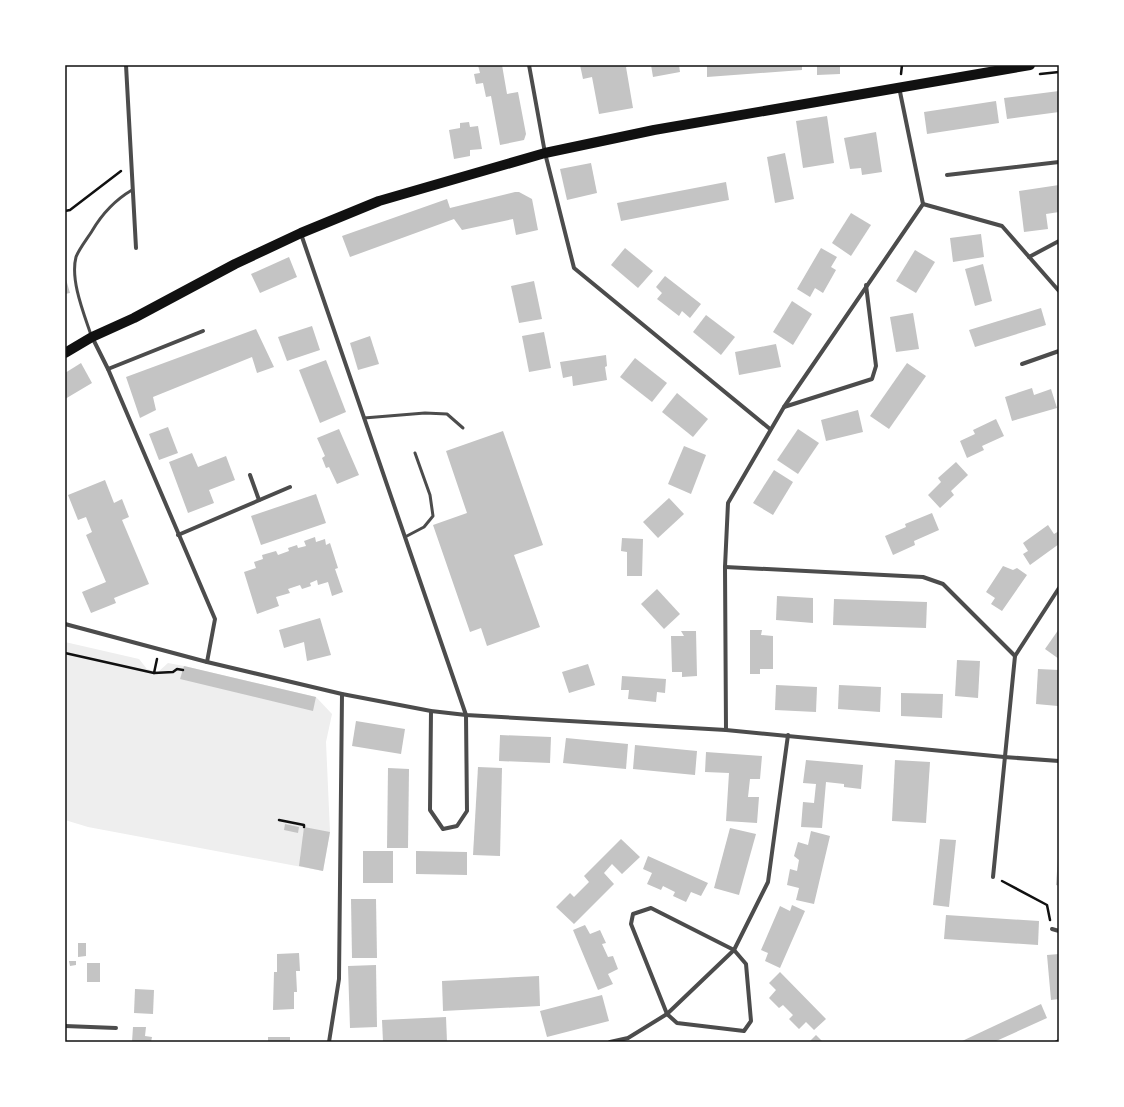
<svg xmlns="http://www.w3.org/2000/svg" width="1124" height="1107" font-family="'Work Sans',sans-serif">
<rect width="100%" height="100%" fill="#fff"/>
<path fill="#eee" d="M65,642L139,659L147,669L158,672L168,663L184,666L316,697L332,714L326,742L330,832L323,871L88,827L65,820Z"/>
<g fill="#c4c4c4">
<path d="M478,65H502L507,94L518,92L526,134L524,140L500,145L491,96L486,97L483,83L476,84L474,74L480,73Z"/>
<path d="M580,65H630L626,67L633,108L599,114L592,77L583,79Z"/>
<path d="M651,65H679L680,72L653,77Z"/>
<path d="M707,65H802V70L707,77Z"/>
<path d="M817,65H840V74L817,75Z"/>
<path d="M1059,91V112L1007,119L1004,98Z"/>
<path d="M996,101L999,123L927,134L924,112Z"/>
<path d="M827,116L834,163L803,168L796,121Z"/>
<path d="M469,122L470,127L478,126L482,149L470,150V156L454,159L449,130L460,128V123Z"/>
<path d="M876,132L882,172L862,175L861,168L850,169L844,138Z"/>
<path d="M785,153L794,199L775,203L767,157Z"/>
<path d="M591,163L597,193L567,200L560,169Z"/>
<path d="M726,182L729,200L621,221L617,203Z"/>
<path d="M1059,185V212L1046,214L1048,229L1024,232L1019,191Z"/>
<path d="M515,192H519L532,199L538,230L516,235L513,219L462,230L454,219L350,257L342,236L447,199L450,208Z"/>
<path d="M851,213L871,225L851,256L832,243Z"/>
<path d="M981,234L984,257L953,262L950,238Z"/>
<path d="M625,248L653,271L638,288L611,265Z"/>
<path d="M821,248L837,257L831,267L836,270L823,293L815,288L810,297L797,289Z"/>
<path d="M915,250L935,262L916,293L896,281Z"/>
<path d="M289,257L297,277L260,293L251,274Z"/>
<path d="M983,264L992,301L975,306L965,269Z"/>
<path d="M65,276L70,293L65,294Z"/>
<path d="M665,276L701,304L690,318L682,311L679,316L657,299L662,293L656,287Z"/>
<path d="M534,281L542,319L519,323L511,286Z"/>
<path d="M792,301L812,314L793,345L773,332Z"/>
<path d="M1041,308L1046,325L975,347L969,330Z"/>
<path d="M913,313L919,349L896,352L890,317Z"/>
<path d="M706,315L735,337L721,355L693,332Z"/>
<path d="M312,326L320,350L287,361L278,337Z"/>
<path d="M256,329L274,367L257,373L252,357L153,397L156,410L140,418L126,377Z"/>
<path d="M544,332L551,368L529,372L522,336Z"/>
<path d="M370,336L379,364L358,370L350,343Z"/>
<path d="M776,344L781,367L739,375L735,352Z"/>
<path d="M606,355L607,366L605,367L607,380L573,386L572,376L563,378L560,362Z"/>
<path d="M635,358L667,383L652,402L620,377Z"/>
<path d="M326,360L346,412L320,423L299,370Z"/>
<path d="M81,363L92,383L65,399V373Z"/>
<path d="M907,363L926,376L889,429L870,416Z"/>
<path d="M1032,388L1034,395L1051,389L1057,408L1012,421L1005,397Z"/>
<path d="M677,393L708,419L693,437L662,412Z"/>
<path d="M858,410L863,432L826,441L821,420Z"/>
<path d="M996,419L1004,436L982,446L984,450L967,458L960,441L975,434L973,430Z"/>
<path d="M168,427L178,453L159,460L149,434Z"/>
<path d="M339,429L359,475L337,484L329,467L326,468L322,458L325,456L317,438Z"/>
<path d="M798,429L819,443L798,474L777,460Z"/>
<path d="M503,431L543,545L514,555L540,627L487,646L481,628L470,632L433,525L467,513L446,451Z"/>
<path d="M684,446L706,455L691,494L668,484Z"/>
<path d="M192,453L198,467L226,456L235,480L209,490L214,503L188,513L169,462Z"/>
<path d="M956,462L968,475L951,491L954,495L940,508L928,495L941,482L938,478Z"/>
<path d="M774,470L793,482L773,515L753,503Z"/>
<path d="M105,480L114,503L122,499L129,517L122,520L149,584L114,598L116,603L91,613L82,592L106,582L86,535L92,532L86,517L78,520L68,495Z"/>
<path d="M316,494L326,523L261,545L251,516Z"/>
<path d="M669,498L684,514L658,538L643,522Z"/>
<path d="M932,513L939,530L914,541L915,545L893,555L885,536L906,527L905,524Z"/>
<path d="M1048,525L1054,534L1059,531V544L1030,565L1023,554L1028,551L1023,543Z"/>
<path d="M315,537L316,542L325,539L326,545L330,543L338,568L335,569L343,592L332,596L328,582L318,585L317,580L310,583L311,586L302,589L300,585L288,589L290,593L276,597L279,606L257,614L244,572L256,568L254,562L263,559L262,555L276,551L278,555L289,551L288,548L297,545L298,548L306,546L304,541Z"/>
<path d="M622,538L643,539L642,576H627V552L621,551Z"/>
<path d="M1003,566L1013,570L1017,568L1027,575L1002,611L991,604L995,598L986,592Z"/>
<path d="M657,589L680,614L664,629L641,604Z"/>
<path d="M777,596L813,598V623L776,620Z"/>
<path d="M834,599L927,602L926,628L833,625Z"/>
<path d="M320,618L331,655L307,661L304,642L284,648L279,630Z"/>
<path d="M1059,629V659L1045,649Z"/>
<path d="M750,630H762L761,635L773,636V669H760V674H750Z"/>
<path d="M681,631H696L697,676L682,677V672H672L671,636H684Z"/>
<path d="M957,660L980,661L978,698L955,696Z"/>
<path d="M588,664L595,685L569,693L562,672Z"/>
<path d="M184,666L316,697L313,711L180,679Z"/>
<path d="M1038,669L1059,670L1058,706L1036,704Z"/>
<path d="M622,676L666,679L665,693L657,692L656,702L628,699L629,690H621Z"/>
<path d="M776,685L817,687L816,712L775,710Z"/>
<path d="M839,685L881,687L880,712L838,709Z"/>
<path d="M901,693L943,694L942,718L901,716Z"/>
<path d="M356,721L405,729L401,754L352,746Z"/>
<path d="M500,735L551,737L550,763L499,761Z"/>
<path d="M566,738L628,744L626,769L563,763Z"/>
<path d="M635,745L697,751L695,775L633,769Z"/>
<path d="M706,752L762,756L760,779H750L748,797H759L757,823L726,821L729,773L705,772Z"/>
<path d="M806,760L863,765L861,789L844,787V784L826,782L822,828L801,827L803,802L814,803L816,784L803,783Z"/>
<path d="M895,760L930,762L926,823L892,821Z"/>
<path d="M478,767L502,768L500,856L473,855Z"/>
<path d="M388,768L409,769L408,848H387Z"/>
<path d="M285,824L299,827L298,833L284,830Z"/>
<path d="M304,827L330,832L323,871L299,866Z"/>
<path d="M730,828L756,834L739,895L714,888Z"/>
<path d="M811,831L830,836L814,904L796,900L799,888L787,885L790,869L797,871L799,860L794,856L798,842L808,845Z"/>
<path d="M621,839L640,857L622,874L612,864L604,873L614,884L574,924L556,907L570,893L574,897L589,882L584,876Z"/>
<path d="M940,839L956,840L949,907L933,905Z"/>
<rect x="363" y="851" width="30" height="32"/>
<path d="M416,851L467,852V875L416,874Z"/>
<path d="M648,856L708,883L701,896L691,892L686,902L673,896L675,892L663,886L661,890L647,884L652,873L643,869Z"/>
<path d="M1058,858H1059V886L1056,885Z"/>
<path d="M351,899H376L377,958H352Z"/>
<path d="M792,905L805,911L780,968L765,961L768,953L761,950L780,906L790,911Z"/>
<path d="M946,915L1039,921L1038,945L944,939Z"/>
<path d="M585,925L590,934L600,930L606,943L602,944L608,957L613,956L618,969L608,974L613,984L598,990L573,930Z"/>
<path d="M78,943H86V956L78,957Z"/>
<path d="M299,953L300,971H296L297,992H294V1009L273,1010L274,972H277V954Z"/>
<path d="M1059,954V999L1051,1000L1047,955Z"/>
<path d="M69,961H76V965L70,966Z"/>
<rect x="87" y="963" width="13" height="19"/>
<path d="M376,965L377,1027L350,1028L348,966Z"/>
<path d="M780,972L826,1019L814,1030L806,1022L799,1029L789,1019L793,1015L783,1005L779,1008L769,998L776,990L769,983Z"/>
<path d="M539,976L540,1006L443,1011L442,981Z"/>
<path d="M135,989L154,990L153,1014L134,1013Z"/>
<path d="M602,995L609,1021L547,1037L540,1011Z"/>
<path d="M1041,1004L1047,1018L994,1042H960Z"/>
<path d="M446,1017L447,1042H383L382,1020Z"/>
<path d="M133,1027H146L145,1036L152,1037L151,1042H132Z"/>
<path d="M816,1035L823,1042H809Z"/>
<rect x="268" y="1037" width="22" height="5"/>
</g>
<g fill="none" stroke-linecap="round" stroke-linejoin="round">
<g stroke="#111" stroke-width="2.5">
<path d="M901,74L902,65"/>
<path d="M1040,74L1059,72"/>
<path d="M65,211L70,210L121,171"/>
<path d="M65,653L154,673"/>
<path d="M157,659L154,673L173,672L177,669L183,670"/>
<path d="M279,820L304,825V827"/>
<path d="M1002,881L1047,905L1050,920"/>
</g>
<g stroke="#4c4c4c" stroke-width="3">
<path d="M91,335C84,314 70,280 76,257C79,249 87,239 92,231C102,214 115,200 132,190"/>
<path d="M364,418L425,413L447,414L463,428"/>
<path d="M405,537L424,527L433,516L430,495L415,453"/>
</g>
<g stroke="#4c4c4c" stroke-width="4">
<path d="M126,65L136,248"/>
<path d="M529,65L545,153L574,268L770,429"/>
<path d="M947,175L1059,162"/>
<path d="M923,204L1002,226L1059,291"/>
<path d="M301,234L466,715L467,811L457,826L443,829L430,810L431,711"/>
<path d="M1029,257L1059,241"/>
<path d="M92,337L108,369L215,619L207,662"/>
<path d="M1022,364L1059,351"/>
<path d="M108,369L203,331"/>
<path d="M784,407L872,379L876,366L866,285"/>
<path d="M250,475L259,500"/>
<path d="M178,535L290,487"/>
<path d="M725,567L923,577L943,584L1015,656"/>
<path d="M65,624L207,662L342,694L431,711L466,715L726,730L1004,757L1059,761"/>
<path d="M726,730L725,567L728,503L784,407L923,204L899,87"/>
<path d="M993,877L1015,656L1059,588"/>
<path d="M651,908L734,950L746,964L751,1021L744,1031L677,1023L667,1014L631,924L633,914Z"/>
<path d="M1052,929L1059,931"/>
<path d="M65,1026L116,1028"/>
<path d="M329,1042L339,979L342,694"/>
<path d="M610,1042L628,1038L667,1014L734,950L768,882L788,735"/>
<path d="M1057,1042L1059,1041"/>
</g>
<path stroke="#111" stroke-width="10" d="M65,353L92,337L134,318L235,264L301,233L379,201L545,153L654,130L1030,65"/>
</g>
<rect width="1124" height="1107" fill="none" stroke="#ffffff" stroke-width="132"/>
<rect x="66" y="66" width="992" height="975" fill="none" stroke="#111" stroke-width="1.5"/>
</svg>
